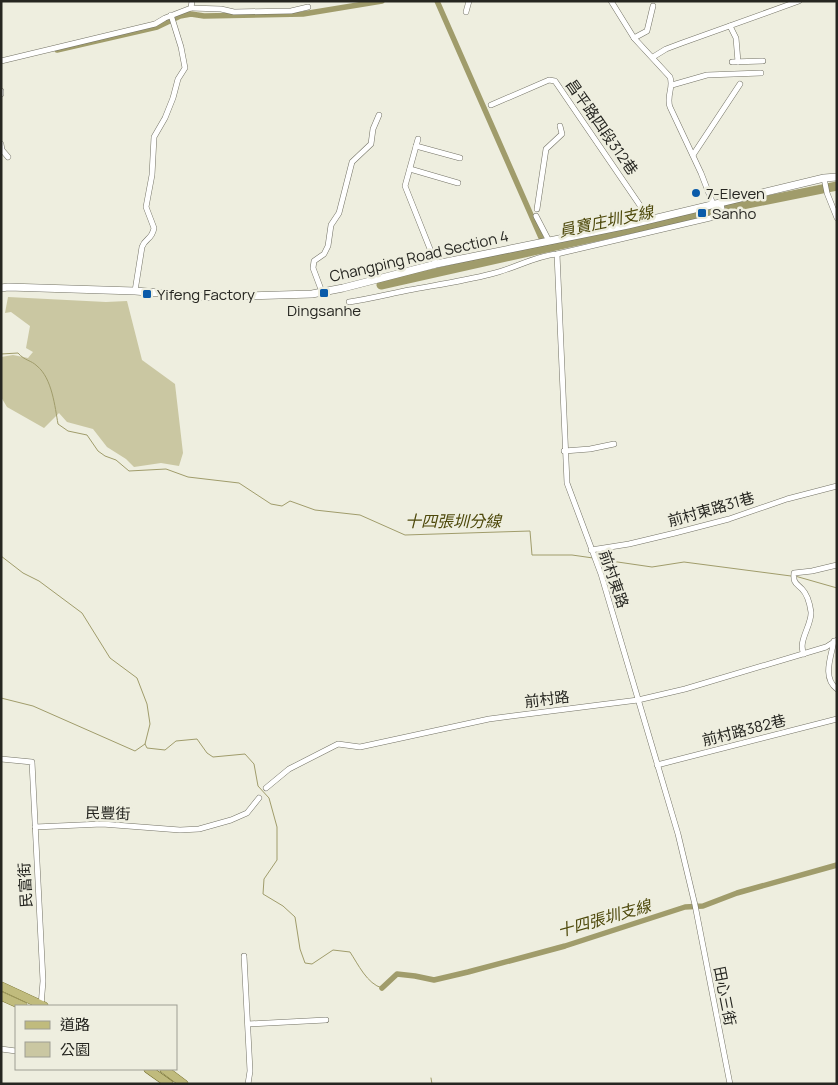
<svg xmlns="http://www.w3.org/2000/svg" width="838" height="1085" font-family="Manrope,'Noto Sans TC',sans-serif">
<rect width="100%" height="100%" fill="#eeeedf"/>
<path fill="#cac7a2" d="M8,297L106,302L127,301L142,360L175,384L183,453L179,466L161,463L134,467L126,459L107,447L93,429L67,422L59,413L44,428L7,407L1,397V357L13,355L28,358L33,352L26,348L30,326L11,312L5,313Z"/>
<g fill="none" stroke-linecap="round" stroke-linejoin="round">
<g stroke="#a09c6b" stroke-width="1">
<path d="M1,354L18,353C25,361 31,360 37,366C52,378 55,407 58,424L68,431L87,435L98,451L105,456L116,460L129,471L166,469L188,477L239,483L271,504L282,506L290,501L315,510L360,515L405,535L530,531L532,555H572L593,558"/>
<path d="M1,556L23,573L39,581L82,613L110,658L137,678L147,704L150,724L145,744L147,748L165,750L176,741L197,739L207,753L213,757L245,754L254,764L258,786L269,798L277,827V860L264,879L263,894L283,906L295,917L300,949L305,963L312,964L333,950L350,952C358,964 367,984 382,988"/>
<path d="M597,559L652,567L684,562L791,576"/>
<path d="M795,576L837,588"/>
<path d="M1,698L33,706L135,751L145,744"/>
<path d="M431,1078L432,1084"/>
</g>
<g stroke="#a09c6b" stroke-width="5.5">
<path d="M437,1L546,249"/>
<path d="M57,50L157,27L180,16L191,14L204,16L303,14L382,1"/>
<path d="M382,988L397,974L415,976L434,980L468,972L565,946L685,907L703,906L737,893L837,865"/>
</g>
<path stroke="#a09c6b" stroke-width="9" d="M381,285L708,212L837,186"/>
<defs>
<g id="street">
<path d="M611,1L634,38L670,77C674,87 666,96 670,107L701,173L713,204"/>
<path d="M191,8L221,9L234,12L291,11L308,7"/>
<path d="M466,12L469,1"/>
<path d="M730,26L736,38L738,62"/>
<path d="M634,38L647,31L653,6"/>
<path d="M653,57L666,49L682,43L799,1"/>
<path d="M1,61L155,24L165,18L191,8L192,1"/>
<path d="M732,62L763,61"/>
<path d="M672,85L707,75L761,73"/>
<path d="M1,91V94"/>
<path d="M491,105L549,80L555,81L650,220"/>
<path d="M418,139L405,186L436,264"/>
<path d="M1,144L2,150L8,157"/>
<path d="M416,146L460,158"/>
<path d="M693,155L740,84"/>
<path d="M410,169L458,183"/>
<path d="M824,178L827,193L837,218"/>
<path d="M537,209L546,149L562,134L560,126"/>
<path d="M536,216L549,241"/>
<path d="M557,254L567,483L601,574L678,834L695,905L730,1084"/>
<path d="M135,291L142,247C145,238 152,240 154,228L146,207L152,175L154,137L165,118L173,98L178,79L185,68L181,47L171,15"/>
<path d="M322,292L313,268L314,261L324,254L328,246L331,225L339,213L352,162L371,144L373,129L379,115"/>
<path d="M349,302C369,299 389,294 409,290C436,285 464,281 491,274C514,269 534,256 557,254L723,215L721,203"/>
<path d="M564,451L590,449L614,444"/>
<path d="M591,550L629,544L675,533L729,519L787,499L837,486"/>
<path d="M834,641C831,657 822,678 837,689"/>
<path d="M804,654C797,642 812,625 811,612C810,605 807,594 802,589C796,583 793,583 794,573L812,571L837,565"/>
<path d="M1,759L32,762L43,981L41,1006"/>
<path d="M657,765L837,719"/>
<path d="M266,788L289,769L338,744L360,747L489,719L638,700L685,689L826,647L837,640"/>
<path d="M35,827L102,824L180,830L199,829L231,820L247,813L259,798"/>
<path d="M244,956L250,1071L248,1084"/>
<path d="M248,1024L326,1020"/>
<path d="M1,1049L16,1051"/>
</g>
<path id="secondary" d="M1,288L8,287L135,291L210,297L312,294L343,288L436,264L628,225L824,178L837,177"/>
<g id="primary">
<path d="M1,986L44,1006"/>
<path d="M1,996L23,1006"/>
<path d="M148,1069L169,1084"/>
<path d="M164,1069L184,1084"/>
</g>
</defs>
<use href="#street" stroke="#737265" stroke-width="6"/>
<use href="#secondary" stroke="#737265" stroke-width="8"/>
<use href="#primary" stroke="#6f6925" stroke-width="9"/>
<use href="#street" stroke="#fff" stroke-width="5"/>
<use href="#secondary" stroke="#fff" stroke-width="7"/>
<use href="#primary" stroke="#c0bb7d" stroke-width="8"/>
</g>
<g fill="#0a5ba9" stroke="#eeeedf" stroke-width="2">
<circle cx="696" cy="193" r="5"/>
<rect x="697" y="208" width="10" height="10" rx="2.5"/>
<rect x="319" y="288" width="10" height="10" rx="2.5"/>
<rect x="142" y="289" width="10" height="10" rx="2.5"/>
</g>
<g text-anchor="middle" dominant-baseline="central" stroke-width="5" stroke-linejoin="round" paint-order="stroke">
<g font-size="15" fill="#262621" stroke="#eeeedf">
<text transform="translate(602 127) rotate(55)">昌平路四段312巷</text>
<text transform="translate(419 256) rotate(-13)">Changping Road Section 4</text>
<text transform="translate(711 509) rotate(-16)">前村東路31巷</text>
<text transform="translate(614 579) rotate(71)">前村東路</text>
<text transform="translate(547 699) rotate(-7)">前村路</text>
<text transform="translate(744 730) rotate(-14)">前村路382巷</text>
<text transform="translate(108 813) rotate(2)">民豐街</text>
<text transform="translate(25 885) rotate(-93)">民富街</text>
<text transform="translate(725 996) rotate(79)">田心三街</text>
</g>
<g font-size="15" fill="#262621" stroke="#eeeedf" text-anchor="start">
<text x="706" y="193">7-Eleven</text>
<text x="712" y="213">Sanho</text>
<text x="157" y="294">Yifeng Factory</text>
<text x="324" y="310" text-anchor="middle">Dingsanhe</text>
</g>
<g font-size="16" font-style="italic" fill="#4e490b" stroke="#eeeedf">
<text transform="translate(606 221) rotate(-12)">員寶庄圳支線</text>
<text x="453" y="521">十四張圳分線</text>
<text transform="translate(604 918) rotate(-16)">十四張圳支線</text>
</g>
</g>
<rect width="838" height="1085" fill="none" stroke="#262621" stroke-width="5"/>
<rect x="15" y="1005" width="162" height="65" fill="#eeeedf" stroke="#9e9e93"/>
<rect x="25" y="1021" width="25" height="8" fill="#c0bb7d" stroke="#9e9e93"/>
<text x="60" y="1030" font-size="15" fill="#262621">道路</text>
<rect x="25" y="1042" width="25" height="15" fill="#cac7a2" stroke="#9e9e93"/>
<text x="60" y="1055" font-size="15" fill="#262621">公園</text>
</svg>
